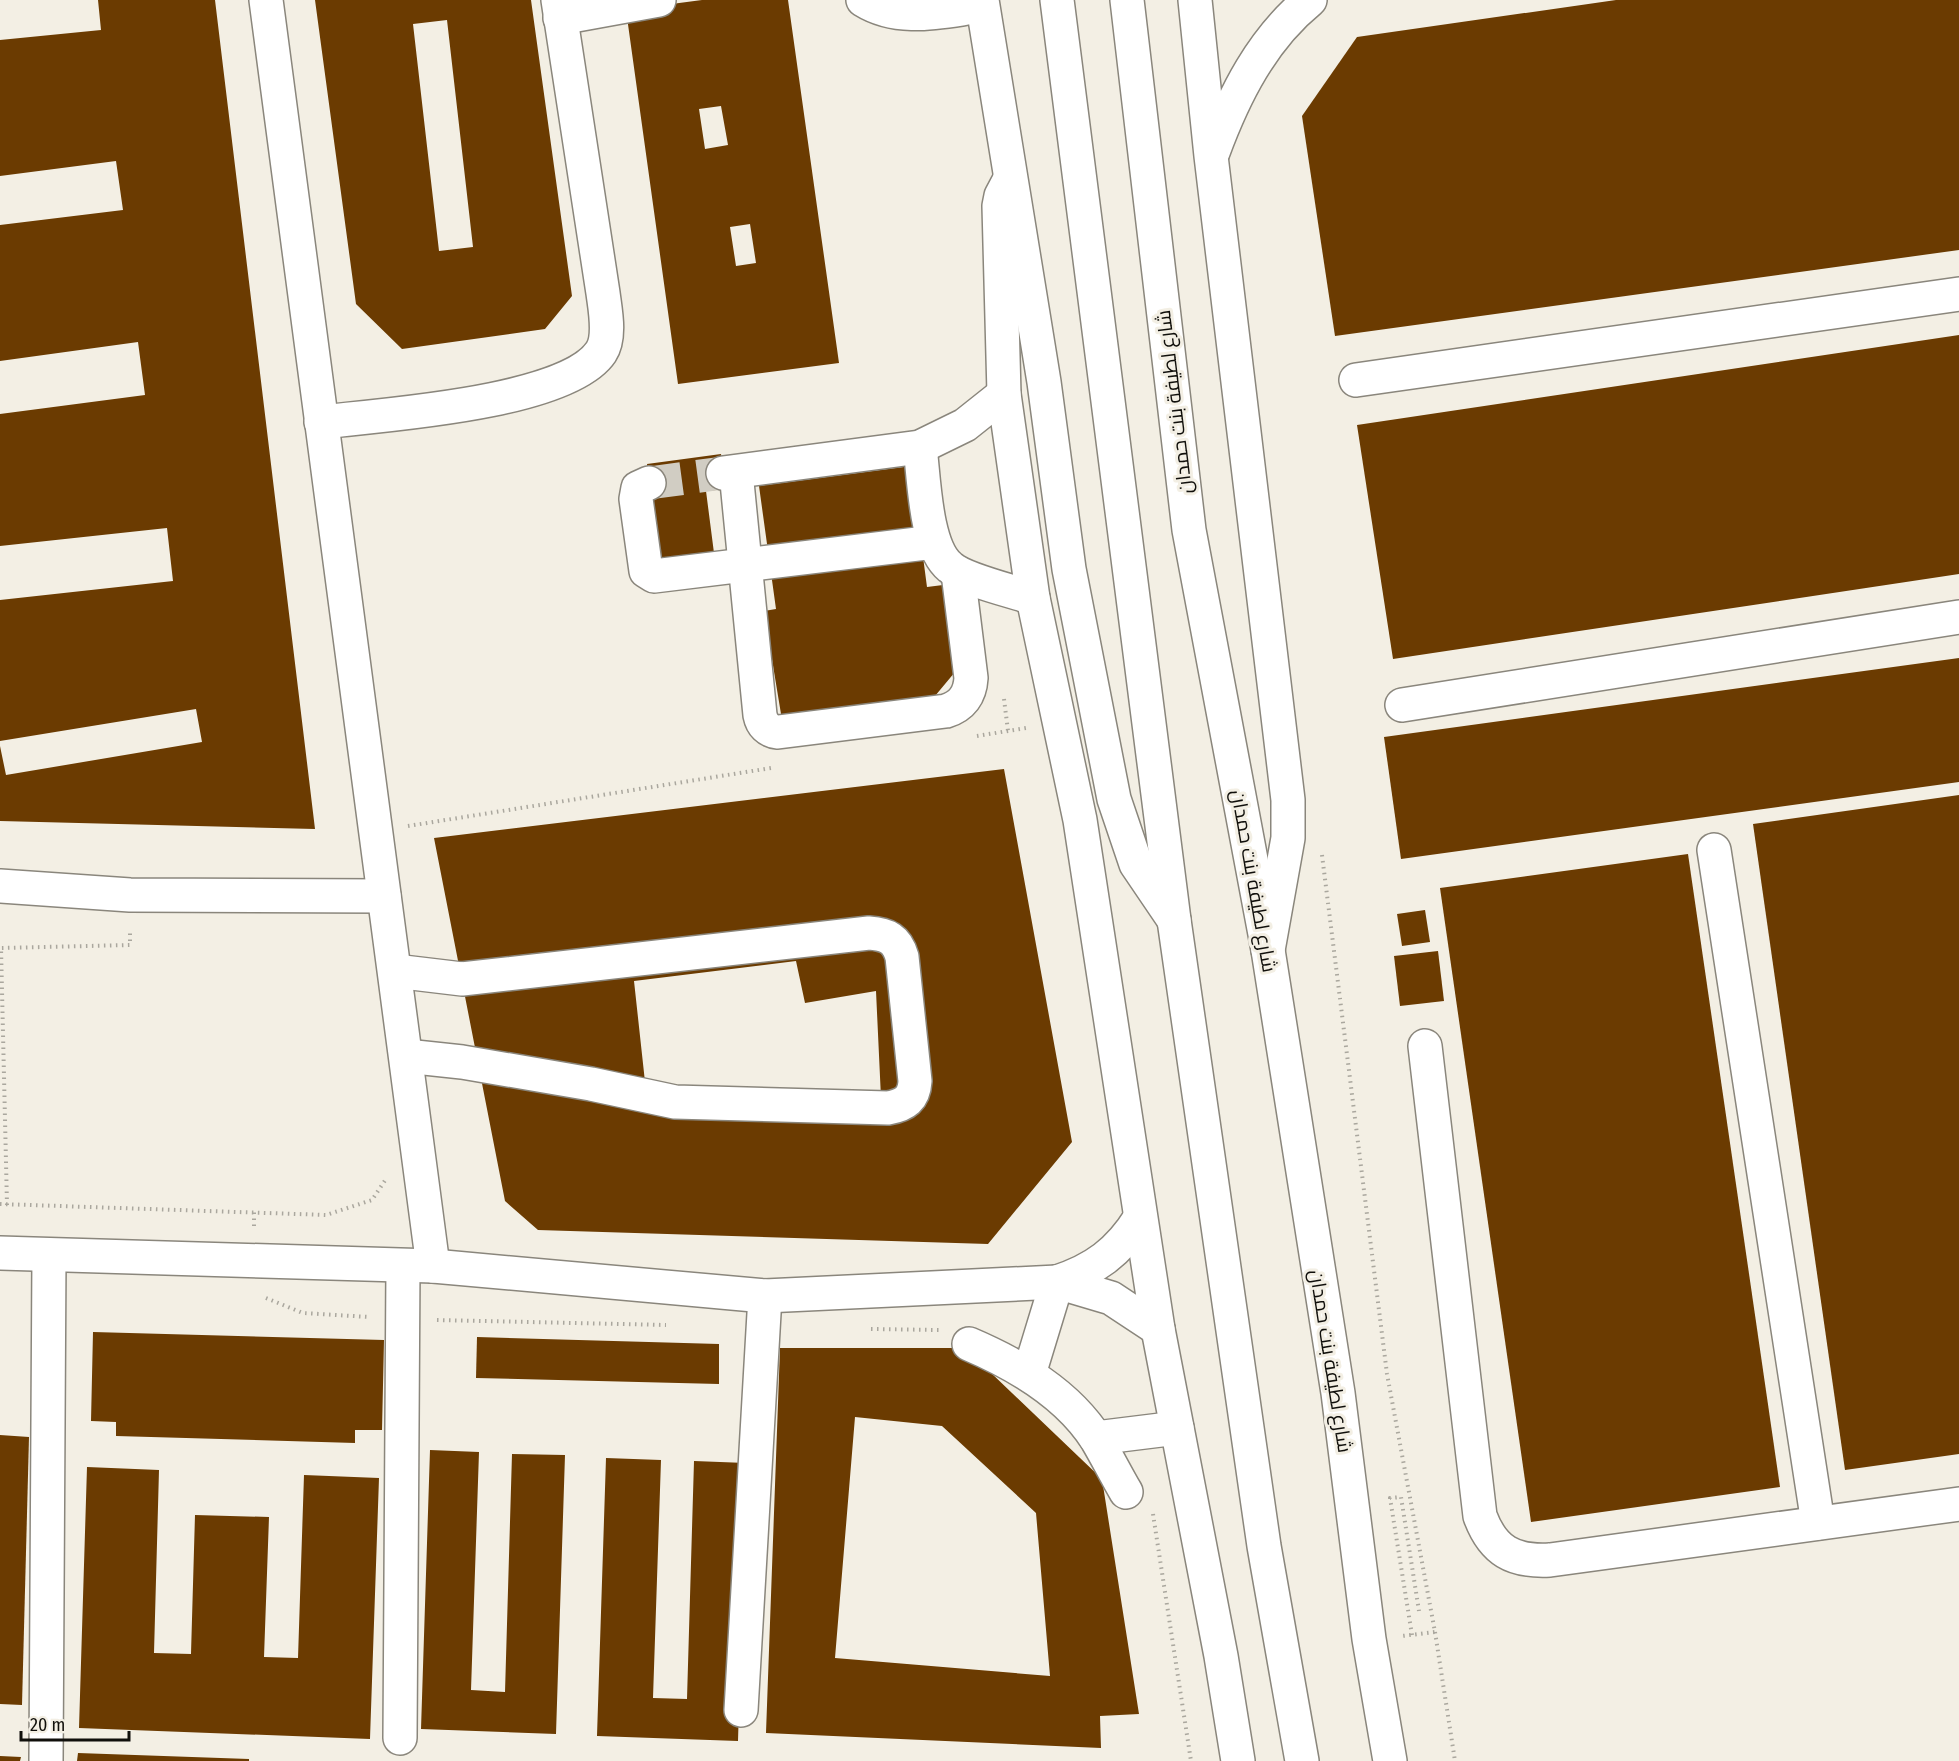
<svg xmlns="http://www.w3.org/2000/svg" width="1959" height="1761" font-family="'Fira Sans Condensed',Cairo,sans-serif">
<rect width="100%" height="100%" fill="#f3efe4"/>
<g fill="#6b3b01" fill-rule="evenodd">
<path d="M98,0H215L315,829L0,821V746L6,775L202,742L196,709L0,741V600L173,581L167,528L0,546V414L145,395L138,342L0,361V225L123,210L116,161L0,176V40L101,30Z"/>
<path d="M315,0H531L572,296L545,329L402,349L356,304ZM447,20L473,247L439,251L413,24Z"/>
<path d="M702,0H788L839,363L678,384L626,10ZM721,106L728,145L705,149L699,109ZM750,224L756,263L736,266L730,227Z"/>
<path d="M1616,0H1959V250L1335,336L1302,116L1357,37Z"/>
<path d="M1959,335V574L1393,659L1357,425Z"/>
<path d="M721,454L726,489L706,491L714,553L660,560L647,464Z"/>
<path d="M911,466L927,587L943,585L955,672L930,702L782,720L764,611L776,609L759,486Z"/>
<path d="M1959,658V782L1401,859L1384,737Z"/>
<path d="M1004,769L1072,1142L988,1244L538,1230L505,1201L434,838ZM796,961L805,1003L876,991L881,1098L646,1091L634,981Z"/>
<path d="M1959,795V1454L1845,1470L1753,824Z"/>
<path d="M1688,854L1780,1487L1531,1522L1440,888Z"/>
<path d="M1425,910L1430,942L1402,946L1397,914Z"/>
<path d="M1438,951L1444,1001L1400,1006L1394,956Z"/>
<path d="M93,1332L384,1340L382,1430H355V1443L116,1436V1422L91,1421Z"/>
<path d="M477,1337L719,1344V1384L476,1378Z"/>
<path d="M780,1348H965L1102,1479L1139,1714L1100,1716L1101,1748L766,1733ZM855,1417L942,1426L1036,1513L1050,1676L835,1658Z"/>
<path d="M0,1435L29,1437L22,1705L0,1704Z"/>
<path d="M430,1450L479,1452L471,1690L505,1692L512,1454L565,1455L556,1734L421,1729Z"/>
<path d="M606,1458L661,1460L653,1698L687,1699L694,1461L746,1463L738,1741L597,1736Z"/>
<path d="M87,1467L159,1470L154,1653L191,1654L195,1515L269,1517L264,1657L298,1658L304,1475L379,1478L370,1739L79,1728Z"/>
<path d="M78,1753L249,1759V1761H77Z"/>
<path d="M0,1756L21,1757L20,1761H0Z"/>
</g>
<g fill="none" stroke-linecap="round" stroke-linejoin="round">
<path stroke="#d1cdc3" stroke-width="33" stroke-dasharray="33 16" stroke-linecap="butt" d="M649,483L723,473"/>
<defs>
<g id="minor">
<path d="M266,0L433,1266"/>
<path d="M863,0C900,23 942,11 982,6"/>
<path d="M982,0L1044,382L1069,569L1114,799L1136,864L1174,920"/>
<path d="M1195,0L1211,156L1288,800V838L1268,950"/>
<path d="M560,18L659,0"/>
<path d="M1213,152C1234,95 1262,39 1310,0"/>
<path d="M1010,179L1001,196L999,206L1004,394L1033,598L1080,820L1158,1329L1221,1656L1238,1761"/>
<path d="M1356,380L1959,294"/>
<path d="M321,422C383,415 567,403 601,352C611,337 605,309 603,293L558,0"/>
<path d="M920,447C924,478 925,547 950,567C964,580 1013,591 1033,598"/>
<path d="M736,472L760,715C762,725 768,731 778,732L946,711C962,706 970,695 971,678L958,573"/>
<path d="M723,473L920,447L965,425L1004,394"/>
<path d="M649,483L638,488L636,499L646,571L654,576L934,542"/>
<path d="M1402,705L1959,617"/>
<path d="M1714,850L1818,1523"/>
<path d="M0,886L130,895L384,896"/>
<path d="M395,971L462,979L869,933C887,934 897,939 902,957L915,1081C914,1099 905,1105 888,1108L675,1102L591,1084L462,1062L406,1056"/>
<path d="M1425,1046L1480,1516C1493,1551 1513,1562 1550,1560L1959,1504"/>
<path d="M0,1253L433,1266L765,1296L1057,1282L1111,1298L1158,1329"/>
<path d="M1057,1282C1094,1270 1119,1252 1140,1218"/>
<path d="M969,1344C1018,1365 1068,1394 1097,1440C1107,1457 1116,1475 1126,1492"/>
<path d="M1029,1374L1057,1282"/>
<path d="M1096,1438L1177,1428"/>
<path d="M741,1710L765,1296"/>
<path d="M400,1738L403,1266"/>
<path d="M46,1761L49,1255"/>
</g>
<g id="major">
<path d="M1057,0L1174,920L1264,1546L1302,1761"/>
<path d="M1127,0L1189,530L1268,950L1338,1393L1369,1639L1390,1761"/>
</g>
</defs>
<use href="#minor" stroke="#8a867c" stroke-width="36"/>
<use href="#major" stroke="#8a867c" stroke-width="36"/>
<g stroke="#aaa79e" stroke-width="4" stroke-dasharray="1.5 4.5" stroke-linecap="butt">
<path d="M1004,699L1008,731"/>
<path d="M977,736L1026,728"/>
<path d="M408,826L771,768"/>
<path d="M1322,855L1387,1374L1435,1632L1402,1636"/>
<path d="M0,1204L326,1215L372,1200L386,1179"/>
<path d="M7,1205L1,948L130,945V929"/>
<path d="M254,1226V1212"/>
<path d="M266,1298L303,1313L369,1317"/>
<path d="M437,1320L666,1325"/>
<path d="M871,1329L939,1330"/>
<path d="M1153,1514L1191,1761"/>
<path d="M1435,1632L1455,1761"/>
<path d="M1412,1635L1390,1498L1401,1497L1419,1611"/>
</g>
<use href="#minor" stroke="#fff" stroke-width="33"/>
<use href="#major" stroke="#fff" stroke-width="33"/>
</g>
<g text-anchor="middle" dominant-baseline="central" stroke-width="6" stroke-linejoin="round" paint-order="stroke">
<g font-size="20" fill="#100f0b" stroke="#f3efe4">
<text transform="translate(1174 402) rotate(-97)">شارع لطيفة بنت حمدان</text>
<text transform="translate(1254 881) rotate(80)">شارع لطيفة بنت حمدان</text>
<text transform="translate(1331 1361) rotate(81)">شارع لطيفة بنت حمدان</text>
</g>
</g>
<path d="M21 1731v9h108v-9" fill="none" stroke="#100f0b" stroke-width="3"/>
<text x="30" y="1731" font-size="18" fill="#100f0b" stroke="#f3efe4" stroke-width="4.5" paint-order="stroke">20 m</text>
</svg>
